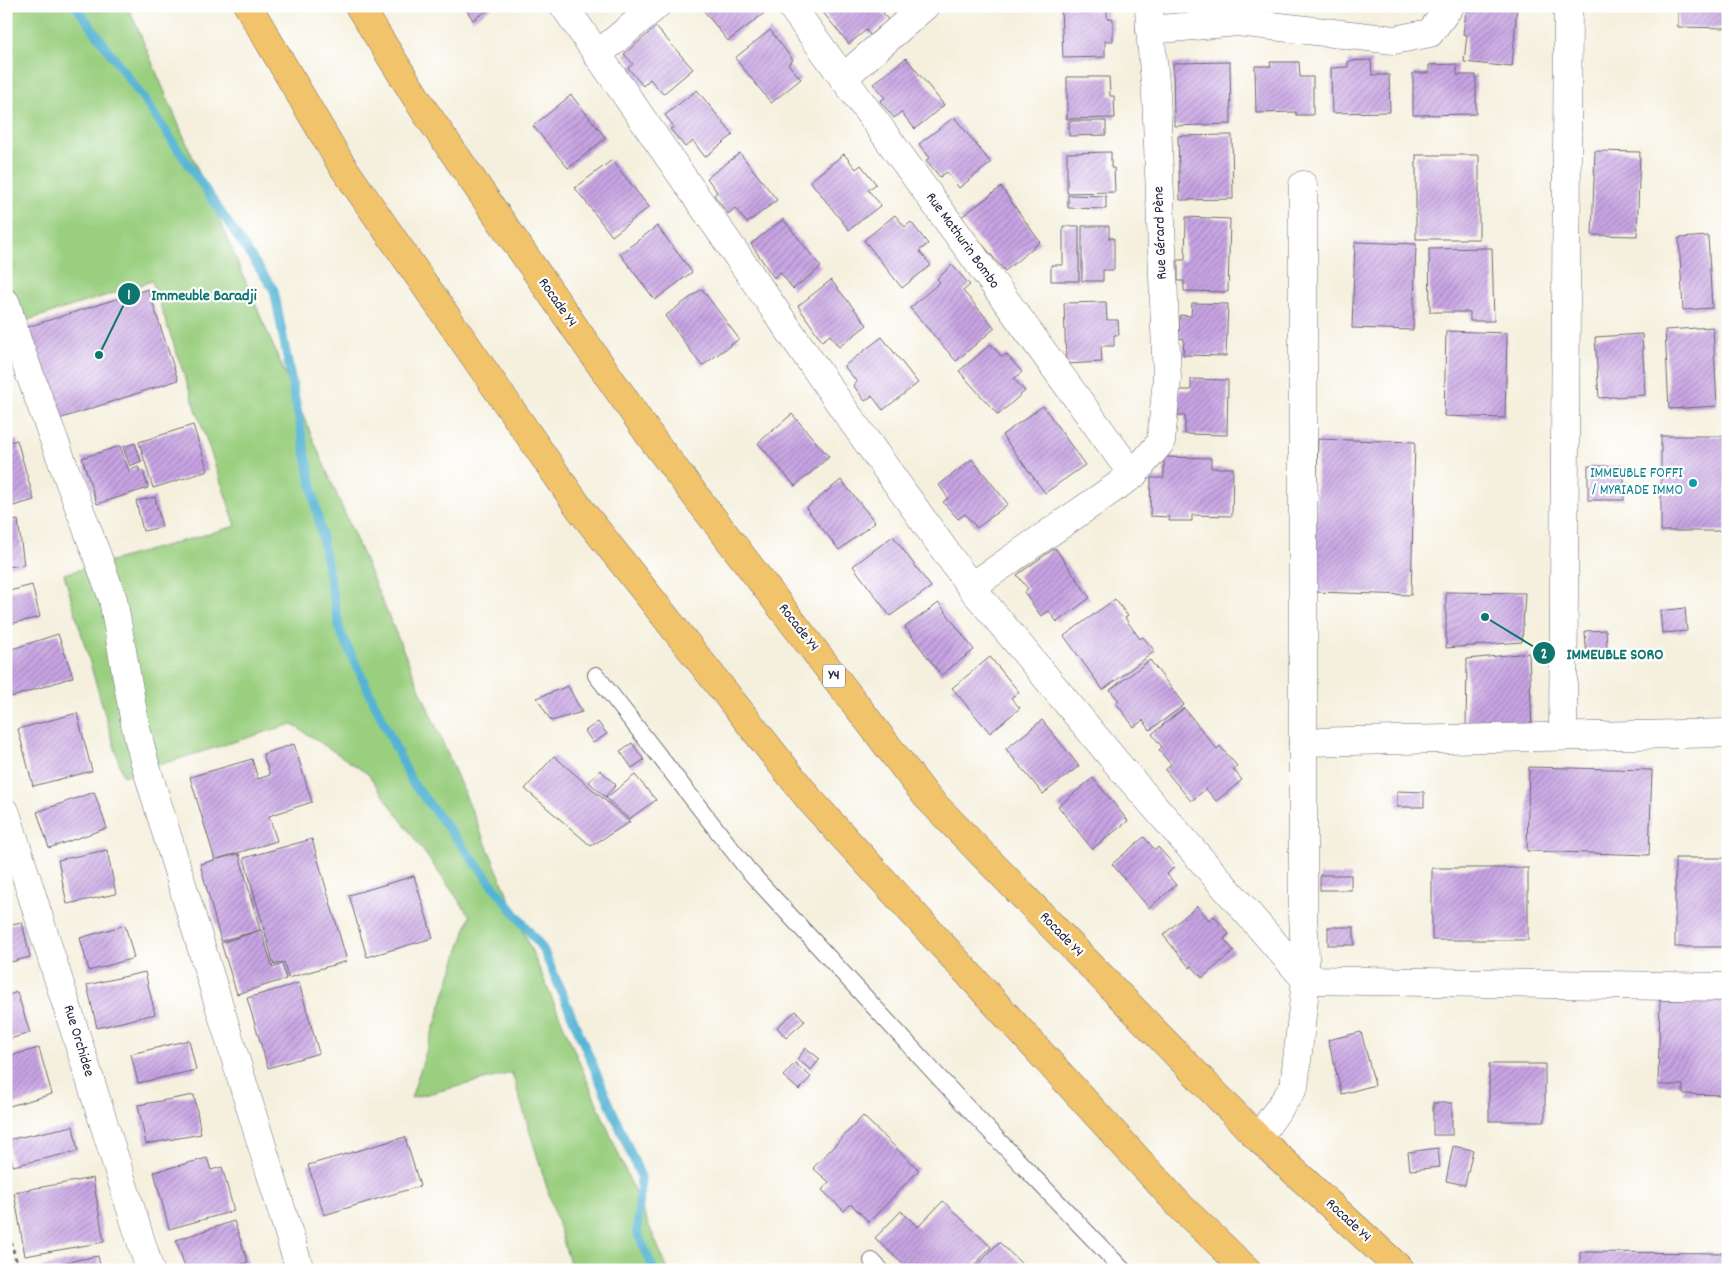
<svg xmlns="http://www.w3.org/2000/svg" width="1734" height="1276" font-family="Dekko,sans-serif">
<defs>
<pattern id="building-hatch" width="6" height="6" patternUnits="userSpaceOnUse" patternTransform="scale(1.25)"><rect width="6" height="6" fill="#c8a4e3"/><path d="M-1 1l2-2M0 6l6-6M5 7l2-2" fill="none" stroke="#a285b9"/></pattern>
</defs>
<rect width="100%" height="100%" fill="#fff"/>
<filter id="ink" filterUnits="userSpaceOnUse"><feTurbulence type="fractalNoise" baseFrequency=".02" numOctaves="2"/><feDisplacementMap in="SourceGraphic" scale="10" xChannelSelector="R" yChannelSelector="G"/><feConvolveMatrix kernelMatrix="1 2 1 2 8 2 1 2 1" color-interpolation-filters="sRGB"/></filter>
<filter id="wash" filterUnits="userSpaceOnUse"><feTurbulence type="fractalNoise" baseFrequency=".0096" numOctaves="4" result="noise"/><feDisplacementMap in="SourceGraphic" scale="20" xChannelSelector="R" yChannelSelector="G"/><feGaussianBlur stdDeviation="1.12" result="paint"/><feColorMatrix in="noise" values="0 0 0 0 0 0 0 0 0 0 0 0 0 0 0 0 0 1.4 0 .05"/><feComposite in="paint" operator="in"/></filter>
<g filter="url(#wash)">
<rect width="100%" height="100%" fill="#f5f0de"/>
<path fill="#9acf7f" stroke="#5e785d" d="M6,6H128L668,1270H572L512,1073L411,1098L470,916L368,774L292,724L123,776L64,574L236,526L152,281L6,327Z"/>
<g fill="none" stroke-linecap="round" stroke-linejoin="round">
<path stroke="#55b4d4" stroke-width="9" d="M76,6L141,95L274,290L340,631L412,782L543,949L641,1177L637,1232L654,1270"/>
</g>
<g id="blocks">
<g fill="url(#building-hatch)">
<path d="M464,6H494L473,20Z"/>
<path d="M700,6H763L767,11L728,41Z"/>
<path d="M825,6H892L883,13L888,20L870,35L866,30L849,44L821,10Z"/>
<path d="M1061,6H1107V19L1113,18V41H1105V57L1063,58Z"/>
<path d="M1479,6H1517L1512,67L1464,62L1467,35L1463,34L1466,11L1478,12Z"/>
<path d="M1678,6H1728V28L1678,27Z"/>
<path d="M656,27L693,69L663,94L650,79L643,86L628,68L633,64L624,54Z"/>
<path d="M770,30L793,60L788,64L801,79L771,103L735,58Z"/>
<path d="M906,58L944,105L915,129L901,112L894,118L880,101L885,98L873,84Z"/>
<path d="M1371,60L1372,75H1389L1390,112L1332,113L1331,68L1348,67V61Z"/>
<path d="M1230,62L1231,124L1174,126L1173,63Z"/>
<path d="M1270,62H1299L1300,77H1313V115H1296V112L1256,113L1255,66H1271Z"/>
<path d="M1457,64V75H1476V114L1413,115V73H1429V65Z"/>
<path d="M1067,77H1109L1110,96H1114L1115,118L1067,119Z"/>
<path d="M697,90L733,135L705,157L693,141L685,147L670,129L674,127L665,115Z"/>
<path d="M571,95L606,138L568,168L533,126Z"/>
<path d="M954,117L991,163L959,188L947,172L940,177L926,160L930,158L919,144Z"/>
<path d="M1069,121H1106V135L1069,136Z"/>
<path d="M1232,135L1233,199L1180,200L1178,136Z"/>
<path d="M1595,151L1640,152L1637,236L1592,235Z"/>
<path d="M1111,152V168H1114L1115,192L1067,193V153Z"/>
<path d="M740,153L777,200L747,223L735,208L728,214L714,195L717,192L707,178Z"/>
<path d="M844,154L856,169L861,165L876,184L868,190L881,205L849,230L810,181Z"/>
<rect x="1416" y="155" width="63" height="84"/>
<path d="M612,160L649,207L612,236L575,188Z"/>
<path d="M1001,187L1040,242L1005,271L960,218Z"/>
<path d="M1068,195L1106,196V209L1068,208Z"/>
<path d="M895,215L905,227L911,222L928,244L919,251L931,265L902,288L864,240Z"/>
<path d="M1186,217L1230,219L1228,292L1184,291V281H1178V260H1185Z"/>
<path d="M783,219L821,267L793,289L780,272L774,278L751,244Z"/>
<path d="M657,226L692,272L655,300L620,254Z"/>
<path d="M1063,226H1079V281H1051V265H1063Z"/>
<path d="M1082,226H1109V238H1114V270H1103V281H1082Z"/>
<path d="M1708,236L1712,308L1683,310L1679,238Z"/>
<path d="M1355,242L1416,244L1413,330L1352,328Z"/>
<path d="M1492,248L1494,321H1470V312H1430L1429,249Z"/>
<path d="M952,265L970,285L963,291L995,328L956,361L910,308L940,282L937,279Z"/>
<path d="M831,280L867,325L839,347L830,335L822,341L798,306Z"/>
<path d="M148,289L178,380L53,421L21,329Z"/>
<path d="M702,289L739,339L702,366L665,316Z"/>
<path d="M1106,302L1107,320H1118L1119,335H1114V346H1101L1102,362L1066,364L1064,303Z"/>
<path d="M1192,303L1228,304L1226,356L1183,355L1184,339L1179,338L1180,315L1191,316Z"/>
<path d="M1713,327L1717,406L1669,409L1665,330Z"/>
<path d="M1446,331L1507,333L1505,418L1444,416Z"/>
<path d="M1642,334L1645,395L1599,398L1595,337Z"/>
<path d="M882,337L918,383L883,410L872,396L865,401L853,385L857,382L844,366Z"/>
<path d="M991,344L1002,357L1006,354L1022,372L1014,379L1025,391L998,415L959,371Z"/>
<path d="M1191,379L1228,380L1227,435L1185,434V416H1178L1179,390H1191Z"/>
<path d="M1043,406L1085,465L1045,493L1002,435Z"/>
<path d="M792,414L829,457L795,486L758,443Z"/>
<path d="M193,425L208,471L153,488L139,442Z"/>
<rect x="1661" y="436" width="65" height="95"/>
<path d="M1318,439L1415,442L1411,595L1313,592Z"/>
<path d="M17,440L34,500L10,507L6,492V443Z"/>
<path d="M135,443L141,461L130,466L123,447Z"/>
<path d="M120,446L129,471L138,467L140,472L143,471L148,488L97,504L82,458Z"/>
<path d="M1164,457L1211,458V468H1233L1232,516L1192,515V521H1169V517L1150,516L1151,478H1164Z"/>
<path d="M972,459L1008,504L977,528L965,514L958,519L943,502L948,498L939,485Z"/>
<rect x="1588" y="466" width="36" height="34"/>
<path d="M841,480L875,522L839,550L806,508Z"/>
<path d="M155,497L162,527L143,531L136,501Z"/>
<path d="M18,520L24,565L6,567V522Z"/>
<path d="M893,536L931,587L890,616L853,566Z"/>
<path d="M1055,548L1090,598L1057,622L1049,611L1041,616L1024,592L1028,589L1017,575Z"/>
<path d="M32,585L40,617L6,625V592Z"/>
<path d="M1446,592L1525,593L1522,642L1446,648Z"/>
<path d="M1115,599L1128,616L1125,618L1140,639L1143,637L1155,651L1103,690L1064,636Z"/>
<path d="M939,603L974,650L941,675L905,627Z"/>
<path d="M1685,608L1687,631L1662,633L1660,611Z"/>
<path d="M1606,630L1608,660L1587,661L1585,631Z"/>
<path d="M58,634L73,677L12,697L6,680V651Z"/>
<path d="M1529,653L1532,730L1466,729L1467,659Z"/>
<path d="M990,657L1019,692L1011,698L1020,708L990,733L952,688Z"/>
<path d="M1150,660L1184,705L1150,730L1143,720L1134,727L1116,703L1119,701L1110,690Z"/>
<path d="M568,686L582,712L551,721L537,698Z"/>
<path d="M1184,708L1217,749L1220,746L1237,766L1233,769L1242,780L1216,801L1206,789L1191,801L1165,770L1171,765L1159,750L1162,747L1152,734Z"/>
<path d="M77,713L92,771L33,786L18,729Z"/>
<path d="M1042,720L1079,766L1043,794L1006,749Z"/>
<path d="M598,722L607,734L593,743L585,731Z"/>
<path d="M632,743L644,760L632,768L620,751Z"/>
<path d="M294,744L312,802L269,816L277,841L217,859L239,854L260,930L221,941L200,864L215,860L190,777L252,759L258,779L270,775L263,754Z"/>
<path d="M554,756L630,822L591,846L525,789Z"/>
<path d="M1529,767L1652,770L1649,855L1527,851Z"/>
<path d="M600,770L616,785L605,797L589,782Z"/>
<path d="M635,775L656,800L629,819L606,798Z"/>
<path d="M1093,778L1128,821L1092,849L1058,806Z"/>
<path d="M1397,791L1424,792V807H1397Z"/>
<path d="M94,792L107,828L49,848L37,812Z"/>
<path d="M1144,837L1155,850L1158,847L1175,866L1167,874L1176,885L1149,908L1112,864Z"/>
<path d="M312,839L347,961L288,978L284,962L274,965L244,858Z"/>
<path d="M107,850L116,894L67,904L58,860Z"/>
<rect x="1675" y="858" width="53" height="89"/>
<rect x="1432" y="868" width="96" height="72"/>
<rect x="1320" y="875" width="31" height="15"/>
<path d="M414,876L433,938L367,957L349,895Z"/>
<path d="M1197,906L1209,920L1214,916L1229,934L1224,939L1234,951L1202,978L1192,966L1190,968L1163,935Z"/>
<path d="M22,922L30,957L11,962L6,939V925Z"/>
<path d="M125,925L134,958L89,971L80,938Z"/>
<rect x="1328" y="927" width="26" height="18"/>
<path d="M261,930L273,968L282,964L286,979L237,994L221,943Z"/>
<path d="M145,972L155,1014L97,1028L87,985Z"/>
<path d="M299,983L319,1053L268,1068L247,998Z"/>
<path d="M17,992L30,1033L6,1040V996Z"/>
<path d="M1660,1000L1728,1001V1095L1683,1094V1085H1658Z"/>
<path d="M796,1011L805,1021L786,1038L777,1027Z"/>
<path d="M1361,1032L1375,1085L1342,1094L1328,1040Z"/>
<path d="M189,1040L196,1070L138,1083L131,1054Z"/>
<path d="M39,1048L52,1094L6,1107V1057Z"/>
<path d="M806,1048L820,1059L811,1070L797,1059Z"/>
<path d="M795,1063L811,1077L799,1090L783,1076Z"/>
<rect x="1489" y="1064" width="56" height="57"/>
<path d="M194,1095L201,1134L146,1144L138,1105Z"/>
<rect x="1433" y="1103" width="19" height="32"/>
<path d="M863,1116L919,1170L869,1222L851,1204L844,1211L822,1190L829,1182L813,1168Z"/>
<path d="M73,1126L78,1151L13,1166L7,1140Z"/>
<path d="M405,1137L420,1186L324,1215L308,1165Z"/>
<path d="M1453,1146L1473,1150L1465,1185L1446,1181Z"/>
<path d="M1438,1148L1440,1167L1410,1170L1408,1152Z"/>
<path d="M207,1158L211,1170L222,1167L234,1211L169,1229L154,1172Z"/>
<path d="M93,1178L104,1242L25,1256L14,1192Z"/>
<path d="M943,1201L991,1247L970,1270H909L875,1238L901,1211L918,1227Z"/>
<path d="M234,1221L248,1262L225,1270H186L176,1240Z"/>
<path d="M999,1242L1024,1266L1020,1270H973Z"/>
<path d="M1580,1252L1728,1253V1270H1580Z"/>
<path d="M98,1256L101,1270H42L41,1267Z"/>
</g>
</g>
</g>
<g filter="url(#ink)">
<use href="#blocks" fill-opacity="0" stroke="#6c6a74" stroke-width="1"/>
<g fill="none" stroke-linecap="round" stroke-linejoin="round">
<defs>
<g id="lane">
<path d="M596,675L748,870L957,1097L1123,1270"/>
<path d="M872,1261L881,1270"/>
</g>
<g id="street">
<path d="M564,6L845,411L971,587L1121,768L1306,980L1728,987"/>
<path d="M791,6L1133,475"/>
<path d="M1149,6L1150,30"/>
<path d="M597,55L656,6"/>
<path d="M843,78L925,6"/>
<path d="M6,303L17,340L113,599L135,724L144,760L300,1270"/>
<path d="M971,587L1133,475L1161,442L1167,379L1156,93L1150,30L1237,22L1394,40L1430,33L1450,6"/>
<path d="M1563,736L1568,6"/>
<path d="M1303,742L1728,733"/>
<path d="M6,813L150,1270"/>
<path d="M1258,1138L1294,1087L1306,980L1303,913V185"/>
</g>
<g id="highway">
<path d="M248,6L341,164L580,509L810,800L1182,1208L1247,1270"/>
<path d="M359,6L424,110L652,439L926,796L1258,1138L1401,1270"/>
</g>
</defs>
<use href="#lane" stroke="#6c6a74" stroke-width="18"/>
<use href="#street" stroke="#6c6a74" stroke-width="29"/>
<use href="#highway" stroke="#6c6a74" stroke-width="29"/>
<path stroke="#6c6a74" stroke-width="3" stroke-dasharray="4 4" stroke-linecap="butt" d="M6,1226L19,1270"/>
<use href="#lane" stroke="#fff" stroke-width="16"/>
<use href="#street" stroke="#fff" stroke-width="28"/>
<use href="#highway" stroke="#f1c36a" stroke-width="28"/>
</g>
</g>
<circle fill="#0f9aa8" stroke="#fff" stroke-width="2" cx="1693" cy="483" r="5"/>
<g text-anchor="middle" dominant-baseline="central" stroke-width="4.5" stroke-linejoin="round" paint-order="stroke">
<rect fill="#fff" stroke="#646476" stroke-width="1" x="823" y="664.5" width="22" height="23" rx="4"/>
<g font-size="14" font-weight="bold" fill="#22223b">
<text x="834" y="676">Y4</text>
</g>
<g font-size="15" fill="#22223b" stroke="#fff">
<text transform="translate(1161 233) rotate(-92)">Rue Gérard Pène</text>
<text transform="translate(962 241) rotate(54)">Rue Mathurin Bombo</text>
<text transform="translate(557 303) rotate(55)">Rocade Y4</text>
<text transform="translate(798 628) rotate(52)">Rocade Y4</text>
<text transform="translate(1061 935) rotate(46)">Rocade Y4</text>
<text transform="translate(78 1041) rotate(73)">Rue Orchidee</text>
<text transform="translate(1348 1221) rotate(43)">Rocade Y4</text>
</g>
<g font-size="15" fill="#0d838f" stroke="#fff" text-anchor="end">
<text x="1683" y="474">IMMEUBLE FOFFI<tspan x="1683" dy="17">/ MYRIADE IMMO</tspan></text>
</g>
</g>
<path fill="none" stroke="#0f766e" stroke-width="2" d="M99 355L129 294M1485 617L1544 653"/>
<g fill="#0f766e" stroke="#fff" stroke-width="2">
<circle cx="99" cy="355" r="5"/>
<circle cx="1485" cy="617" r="5"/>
<circle cx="129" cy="294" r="12"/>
<circle cx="1544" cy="653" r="12"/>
</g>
<g font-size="15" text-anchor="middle" font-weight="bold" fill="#fff">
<text x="129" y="299">1</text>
<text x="1544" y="658">2</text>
</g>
<g font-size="16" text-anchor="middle" font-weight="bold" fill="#0f766e" stroke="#fff" stroke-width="4.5" stroke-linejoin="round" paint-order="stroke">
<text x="204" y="300">Immeuble Baradji</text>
<text x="1615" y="659">IMMEUBLE SORO</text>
</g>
<rect width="1734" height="1276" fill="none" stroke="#fff" stroke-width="25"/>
</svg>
